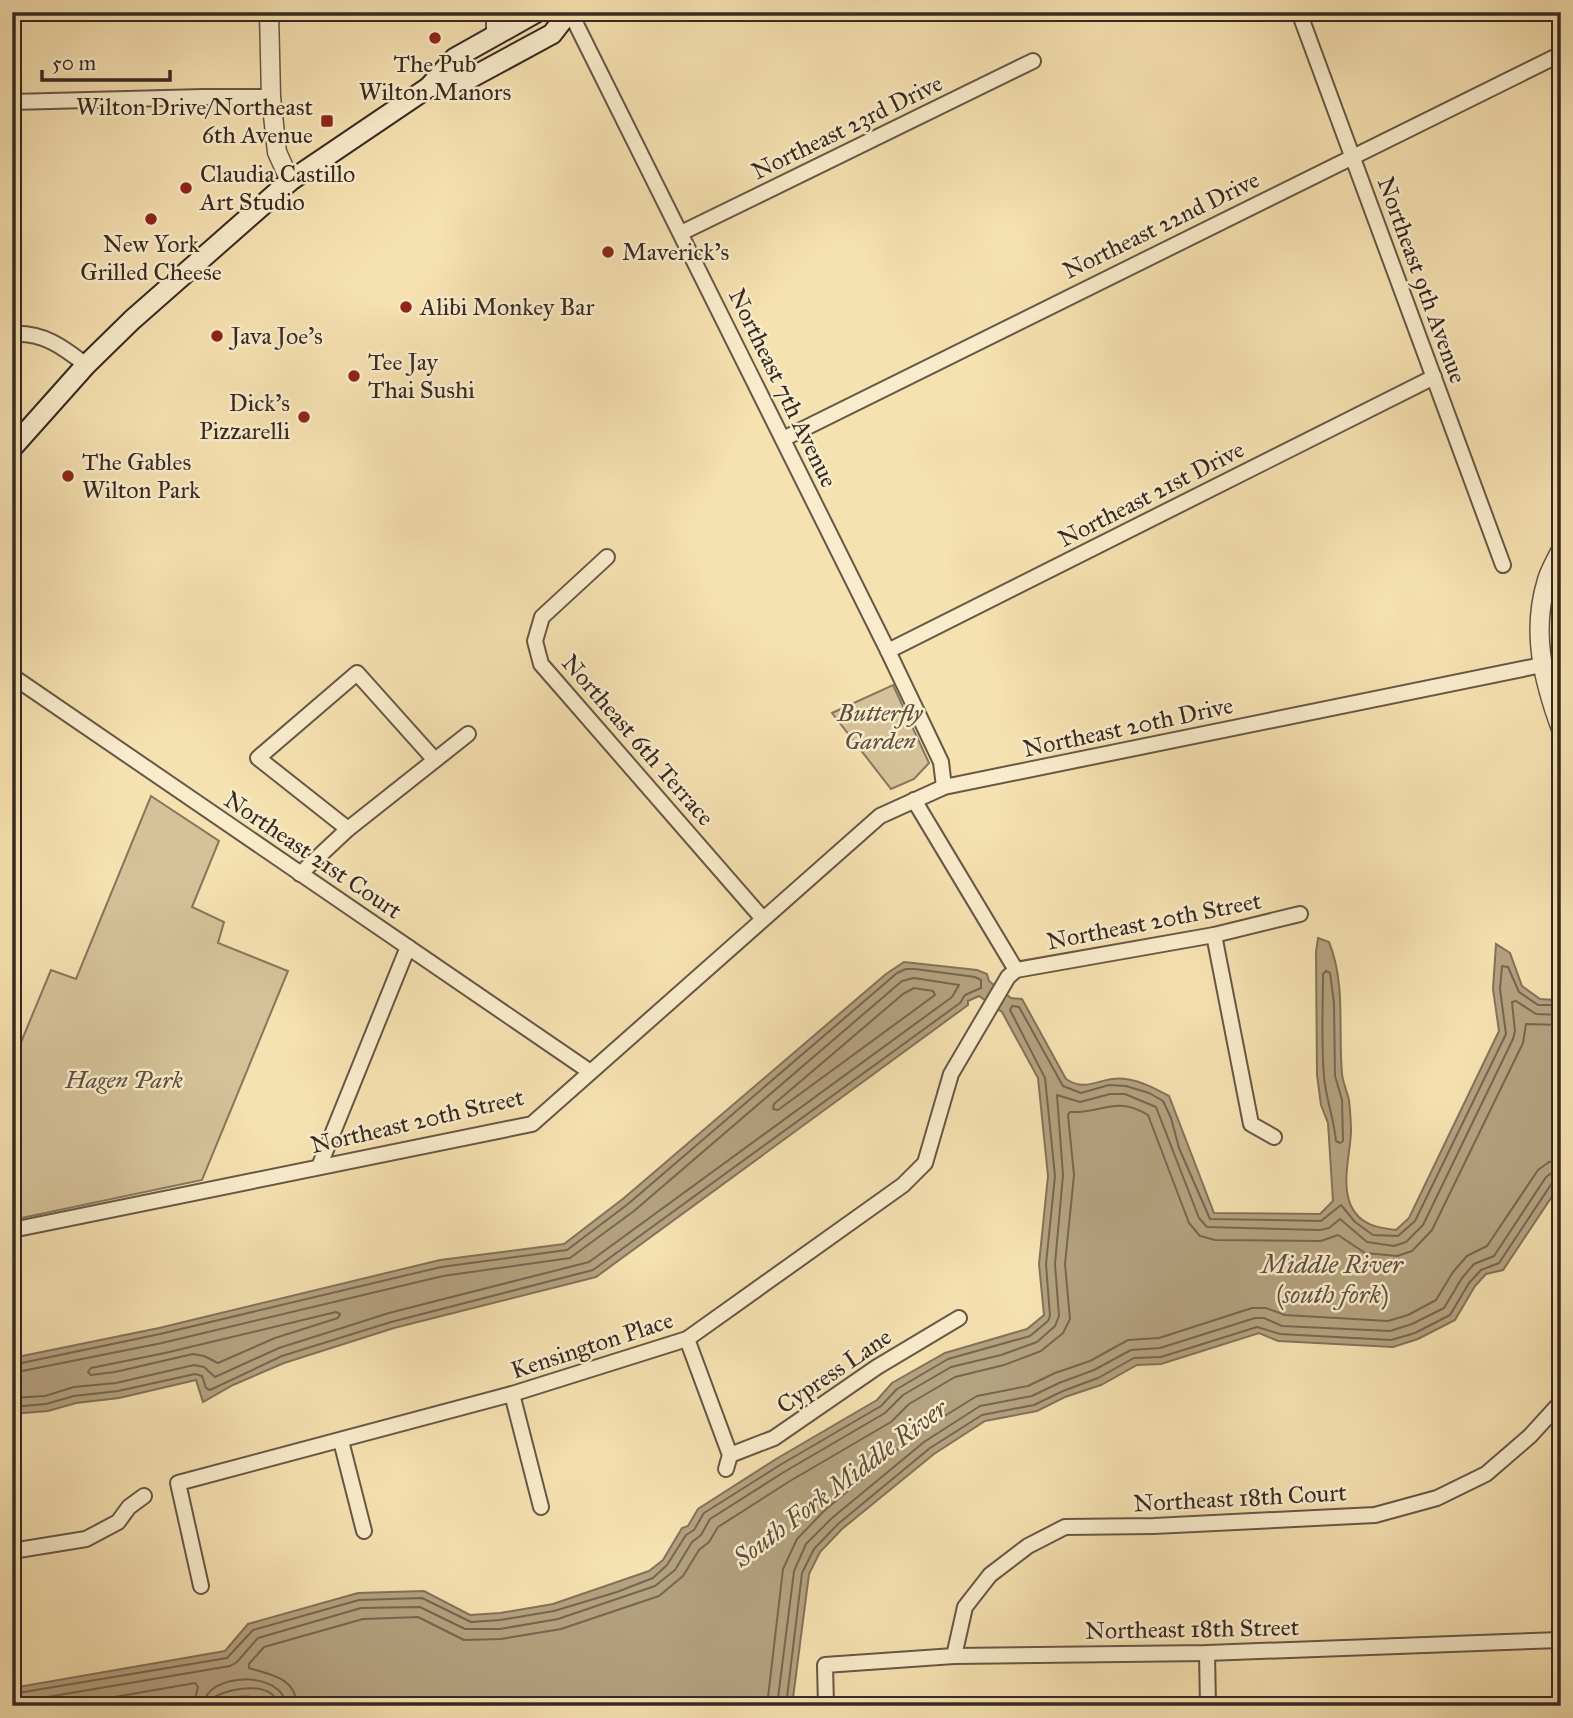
<svg xmlns="http://www.w3.org/2000/svg" width="1573" height="1718" font-family="'IM FELL Great Primer',serif">
<rect width="100%" height="100%" fill="#f6e1b1"/>
<filter id="stains"><feTurbulence type="fractalNoise" baseFrequency=".00286" numOctaves="4"/><feColorMatrix values="0 0 0 0 .2 0 0 0 0 .09 0 0 0 0 .02 0 0 0 .5 -.17"/></filter>
<radialGradient id="worn" r=".72"><stop offset=".6" stop-color="#630" stop-opacity="0"/><stop offset="1" stop-color="#630" stop-opacity=".3"/></radialGradient>
<g fill="#d6c299" stroke="#86765e" stroke-width="2">
<path d="M893,685L929,763L914,779L891,789L832,713Z"/>
<path d="M151,796L219,841L192,907L224,922L218,943L288,971L202,1180L12,1220V1064L51,970L76,979Z"/>
</g>
<path fill="#b5a280" stroke="#83725a" stroke-width="2" d="M1318,938L1329,942C1346,984 1338,1030 1342,1074C1343,1083 1347,1091 1349,1100C1350,1110 1351,1122 1351,1132C1350,1155 1341,1184 1351,1206C1360,1225 1378,1228 1396,1230L1409,1218L1499,1031L1493,989L1496,944L1510,953L1522,986L1540,999L1556,1000L1561,998V1183L1503,1270L1486,1274L1475,1286L1455,1320L1418,1339L1393,1347L1278,1341L1259,1333L1161,1364L1137,1365L1101,1385L1065,1397L1037,1411L985,1421L934,1454L842,1529L820,1552L809,1574L792,1706H278C251,1694 240,1692 214,1706H12V1688L225,1651L248,1624L358,1593L424,1591L470,1615L500,1613L553,1604L649,1571L663,1560L682,1528L688,1526L698,1509L776,1459L877,1400L892,1383L945,1353L1027,1329L1044,1315L1039,1264L1048,1176L1038,1078L1002,1012L979,996L968,1001V1005L596,1277L394,1328L284,1363L233,1385L203,1402L196,1380L119,1398L76,1403L48,1411L12,1414V1358L159,1328L440,1260L564,1244L624,1198L886,974L904,962L977,970L987,974L989,981L1011,998L1022,999L1066,1079C1088,1094 1101,1075 1126,1079C1141,1081 1156,1089 1169,1096L1214,1213L1320,1214L1333,1201L1328,1123L1321,1105L1317,1075L1316,952Z"/>
<g fill="none" stroke-linecap="round" stroke-linejoin="round">
<g stroke="#766651" stroke-width="2">
<path d="M1326,971L1330,973L1334,1003L1335,1076L1342,1100L1343,1141L1340,1143L1336,1141C1334,1119 1326,1099 1324,1077C1321,1043 1323,1008 1323,974Z"/>
<path d="M914,988L933,991L935,995L778,1110L773,1109L774,1104L903,994Z"/>
<path d="M336,1312L340,1314L338,1318L275,1338L218,1363L204,1356L193,1354L115,1372L91,1375L88,1372L91,1368L165,1353Z"/>
<path d="M12,1365L160,1334L441,1267L567,1250L628,1204L897,973L906,969H915L975,977L981,980V988L965,995L960,1003L593,1270L391,1322L282,1356L210,1390L206,1388L202,1376L195,1374L118,1391L74,1396L46,1404L12,1407"/>
<path d="M12,1373L162,1343L443,1276L570,1258L634,1211L902,981L914,978L959,985L952,997L589,1262L389,1313L279,1348L215,1377L204,1367L194,1365L116,1383L74,1387L45,1396L12,1398"/>
<path d="M12,1694L227,1658L253,1630L359,1600L422,1598L471,1622L500,1620L554,1611L617,1592L653,1578L667,1565L686,1535L694,1530L704,1513L780,1465L881,1406L897,1389L948,1359L1030,1336L1048,1321L1050,1316L1046,1264L1055,1176L1045,1078L1010,1010L1012,1006L1019,1007L1063,1086L1081,1093L1109,1085L1126,1086L1149,1093L1163,1101L1171,1118L1179,1148L1210,1219L1321,1221L1341,1205L1355,1222L1373,1235L1398,1236L1415,1221L1506,1034L1500,989L1502,966L1508,967L1519,992L1538,1005H1561"/>
<path d="M12,1703L230,1666L237,1662L258,1638L361,1608L420,1607L465,1629H500L558,1619L655,1586L675,1570L692,1542L701,1535L710,1519L784,1472L885,1413L903,1395L951,1367L1001,1355L1037,1342L1055,1326L1059,1316L1055,1264L1063,1175L1057,1095L1080,1102L1110,1094H1125L1156,1107L1199,1218L1207,1227L1320,1230L1329,1228L1340,1219L1367,1242L1394,1246L1406,1242L1423,1225L1513,1039L1515,1031L1512,1002L1516,1001L1536,1014L1561,1015"/>
<path d="M63,1706L195,1683L198,1687L193,1706"/>
<path d="M203,1706C206,1671 284,1670 286,1706"/>
<path d="M212,1706L216,1696C232,1688 274,1680 278,1706"/>
<path d="M297,1706C296,1677 270,1675 249,1668V1664L264,1647L363,1619L418,1617L464,1640L501,1639L561,1629L659,1596L683,1576L699,1550L709,1542L718,1527L790,1481L891,1422L909,1404L955,1377L1004,1365L1041,1351L1063,1333L1070,1319L1065,1264L1074,1175L1068,1115L1070,1112C1101,1114 1115,1095 1148,1115L1189,1223L1200,1236L1215,1240L1321,1241L1338,1235L1365,1253L1397,1256L1412,1251L1432,1230L1523,1043L1526,1024L1561,1025"/>
<path d="M767,1706L783,1569L797,1539L825,1510L917,1433L977,1396L1028,1386L1055,1373L1090,1361L1128,1340L1159,1338L1252,1308H1266L1285,1315L1388,1321L1408,1315L1436,1300L1453,1272L1467,1256L1487,1246L1538,1170L1549,1162L1561,1161"/>
<path d="M777,1706L794,1571L806,1544L832,1518L924,1442L980,1406L1032,1396L1059,1383L1094,1370L1131,1350L1160,1348L1255,1318H1264L1282,1326L1390,1331L1412,1324L1444,1308L1462,1278L1474,1264L1494,1256L1546,1177L1553,1172L1561,1171"/>
<path d="M786,1706L802,1573L814,1549L838,1524L930,1448L982,1415L1034,1405L1063,1391L1098,1378L1134,1358L1161,1357L1257,1327L1280,1334L1391,1340L1415,1333L1450,1315L1469,1283L1481,1270L1499,1263L1552,1183L1561,1180"/>
</g>
<defs>
<g id="minor">
<path d="M570,12L888,651L941,762L944,787"/>
<path d="M1299,12L1503,565"/>
<path d="M494,36V12"/>
<path d="M12,102L203,97H271"/>
<path d="M681,233L1033,61"/>
<path d="M12,334C43,332 63,347 86,365"/>
<path d="M783,439L1561,54"/>
<path d="M607,557L542,617L535,641L541,664L763,919"/>
<path d="M888,651L1434,377"/>
<path d="M12,676L589,1071"/>
<path d="M914,800L1016,970"/>
<path d="M348,829L258,758L357,673L434,759"/>
<path d="M300,874L348,829L468,734"/>
<path d="M1214,935L1251,1124L1274,1137"/>
<path d="M319,1167L408,947"/>
<path d="M12,1230L532,1124L880,816L944,787L1542,665"/>
<path d="M687,1339L730,1455L726,1469"/>
<path d="M512,1394L541,1507"/>
<path d="M341,1441L364,1531"/>
<path d="M730,1455L774,1438L877,1367L959,1318"/>
<path d="M12,1551L86,1539L118,1522L129,1507L144,1496"/>
<path d="M201,1586L178,1483L512,1394L687,1339L903,1185L925,1163L951,1074L1008,977L1016,970L1214,935L1300,914"/>
<path d="M1207,1653L1208,1706"/>
<path d="M954,1656L965,1607L990,1575L1028,1546L1065,1527L1154,1526L1375,1515L1437,1498L1486,1474L1530,1436L1561,1402"/>
<path d="M826,1706L825,1665L954,1656L1207,1653L1561,1640"/>
</g>
<g id="tertiary">
<path d="M269,12L271,97L277,152L290,181"/>
<path d="M1561,550C1556,560 1550,570 1547,580C1531,631 1543,680 1561,729"/>
</g>
<g id="secondary">
<path d="M429,87L467,80L552,34L569,12"/>
<path d="M12,448L86,365L132,320L290,181L429,87L455,58L537,12"/>
</g>
</defs>
<use href="#minor" stroke="#675746" stroke-width="18"/>
<use href="#tertiary" stroke="#675746" stroke-width="21"/>
<use href="#secondary" stroke="#372922" stroke-width="23"/>
<use href="#minor" stroke="#f9eccc" stroke-width="14"/>
<use href="#tertiary" stroke="#f9eccc" stroke-width="18"/>
<use href="#secondary" stroke="#f9eccc" stroke-width="19"/>
</g>
<g fill="#8f2418" stroke="#f9eccc" stroke-width="2.5">
<circle cx="435" cy="38" r="7"/>
<rect x="320" y="114" width="14" height="14" rx="3.5"/>
<circle cx="186" cy="188" r="7"/>
<circle cx="151" cy="219" r="7"/>
<circle cx="608" cy="252" r="7"/>
<circle cx="406" cy="307" r="7"/>
<circle cx="217" cy="336" r="7"/>
<circle cx="354" cy="376" r="7"/>
<circle cx="304" cy="417" r="7"/>
<circle cx="68" cy="476" r="7"/>
</g>
<g text-anchor="middle" dominant-baseline="central" stroke-width="5" stroke-linejoin="round" paint-order="stroke">
<g font-size="24" fill="#372922" stroke="#f9eccc" text-anchor="start">
<text x="435" y="64" text-anchor="middle">The Pub<tspan x="435" dy="28">Wilton Manors</tspan></text>
<text x="313" y="107" text-anchor="end">Wilton Drive/Northeast<tspan x="313" dy="28">6th Avenue</tspan></text>
<text x="200" y="174">Claudia Castillo<tspan x="200" dy="28">Art Studio</tspan></text>
<text x="151" y="244" text-anchor="middle">New York<tspan x="151" dy="28">Grilled Cheese</tspan></text>
<text x="622" y="252">Maverick's</text>
<text x="420" y="307">Alibi Monkey Bar</text>
<text x="231" y="336">Java Joe's</text>
<text x="368" y="362">Tee Jay<tspan x="368" dy="28">Thai Sushi</tspan></text>
<text x="290" y="403" text-anchor="end">Dick's<tspan x="290" dy="28">Pizzarelli</tspan></text>
<text x="82" y="462">The Gables<tspan x="82" dy="28">Wilton Park</tspan></text>
</g>
<g font-size="24" fill="#372922" stroke="#f9eccc">
<text transform="translate(847 127) rotate(-26)">Northeast 23rd Drive</text>
<text transform="translate(1161 225) rotate(-26)">Northeast 22nd Drive</text>
<text transform="translate(1422 280) rotate(70)">Northeast 9th Avenue</text>
<text transform="translate(783 388) rotate(64)">Northeast 7th Avenue</text>
<text transform="translate(1151 494) rotate(-27)">Northeast 21st Drive</text>
<text transform="translate(1128 727) rotate(-12)">Northeast 20th Drive</text>
<text transform="translate(638 740) rotate(49)">Northeast 6th Terrace</text>
<text transform="translate(313 855) rotate(34)">Northeast 21st Court</text>
<text transform="translate(1154 921) rotate(-11)">Northeast 20th Street</text>
<text transform="translate(417 1121) rotate(-13)">Northeast 20th Street</text>
<text transform="translate(592 1345) rotate(-18)">Kensington Place</text>
<text transform="translate(834 1371) rotate(-34)">Cypress Lane</text>
<text transform="translate(1240 1498) rotate(-3)">Northeast 18th Court</text>
<text transform="translate(1192 1629) rotate(-1)">Northeast 18th Street</text>
</g>
<g font-size="24" font-style="italic" fill="#5f4f40" stroke="#f9eccc">
<text x="880" y="713">Butterfly<tspan x="880" dy="28">Garden</tspan></text>
<text x="124" y="1080">Hagen Park</text>
</g>
<g font-size="26" font-style="italic" fill="#5d4d3e" stroke="#f9eccc">
<text x="1332" y="1264">Middle River<tspan x="1332" dy="30">(south fork)</tspan></text>
<text transform="translate(840 1483) rotate(-37)">South Fork Middle River</text>
</g>
</g>
<rect width="1573" height="1718" fill="none" stroke="#f6e1b1" stroke-width="42"/>
<rect x="14" y="14" width="1545" height="1690" fill="none" stroke="#372922" stroke-width="3.5"/>
<rect x="21" y="21" width="1531" height="1676" fill="none" stroke="#372922" stroke-width="2"/>
<path d="M42 70v10h128v-10" fill="none" stroke="#372922" stroke-width="3.5"/>
<text x="52" y="70" font-size="21" fill="#372922" stroke="#f9eccc" stroke-width="5" paint-order="stroke">50 m</text>
<rect width="100%" height="100%" filter="url(#stains)"/>
<rect width="100%" height="100%" fill="url(#worn)"/>
</svg>
